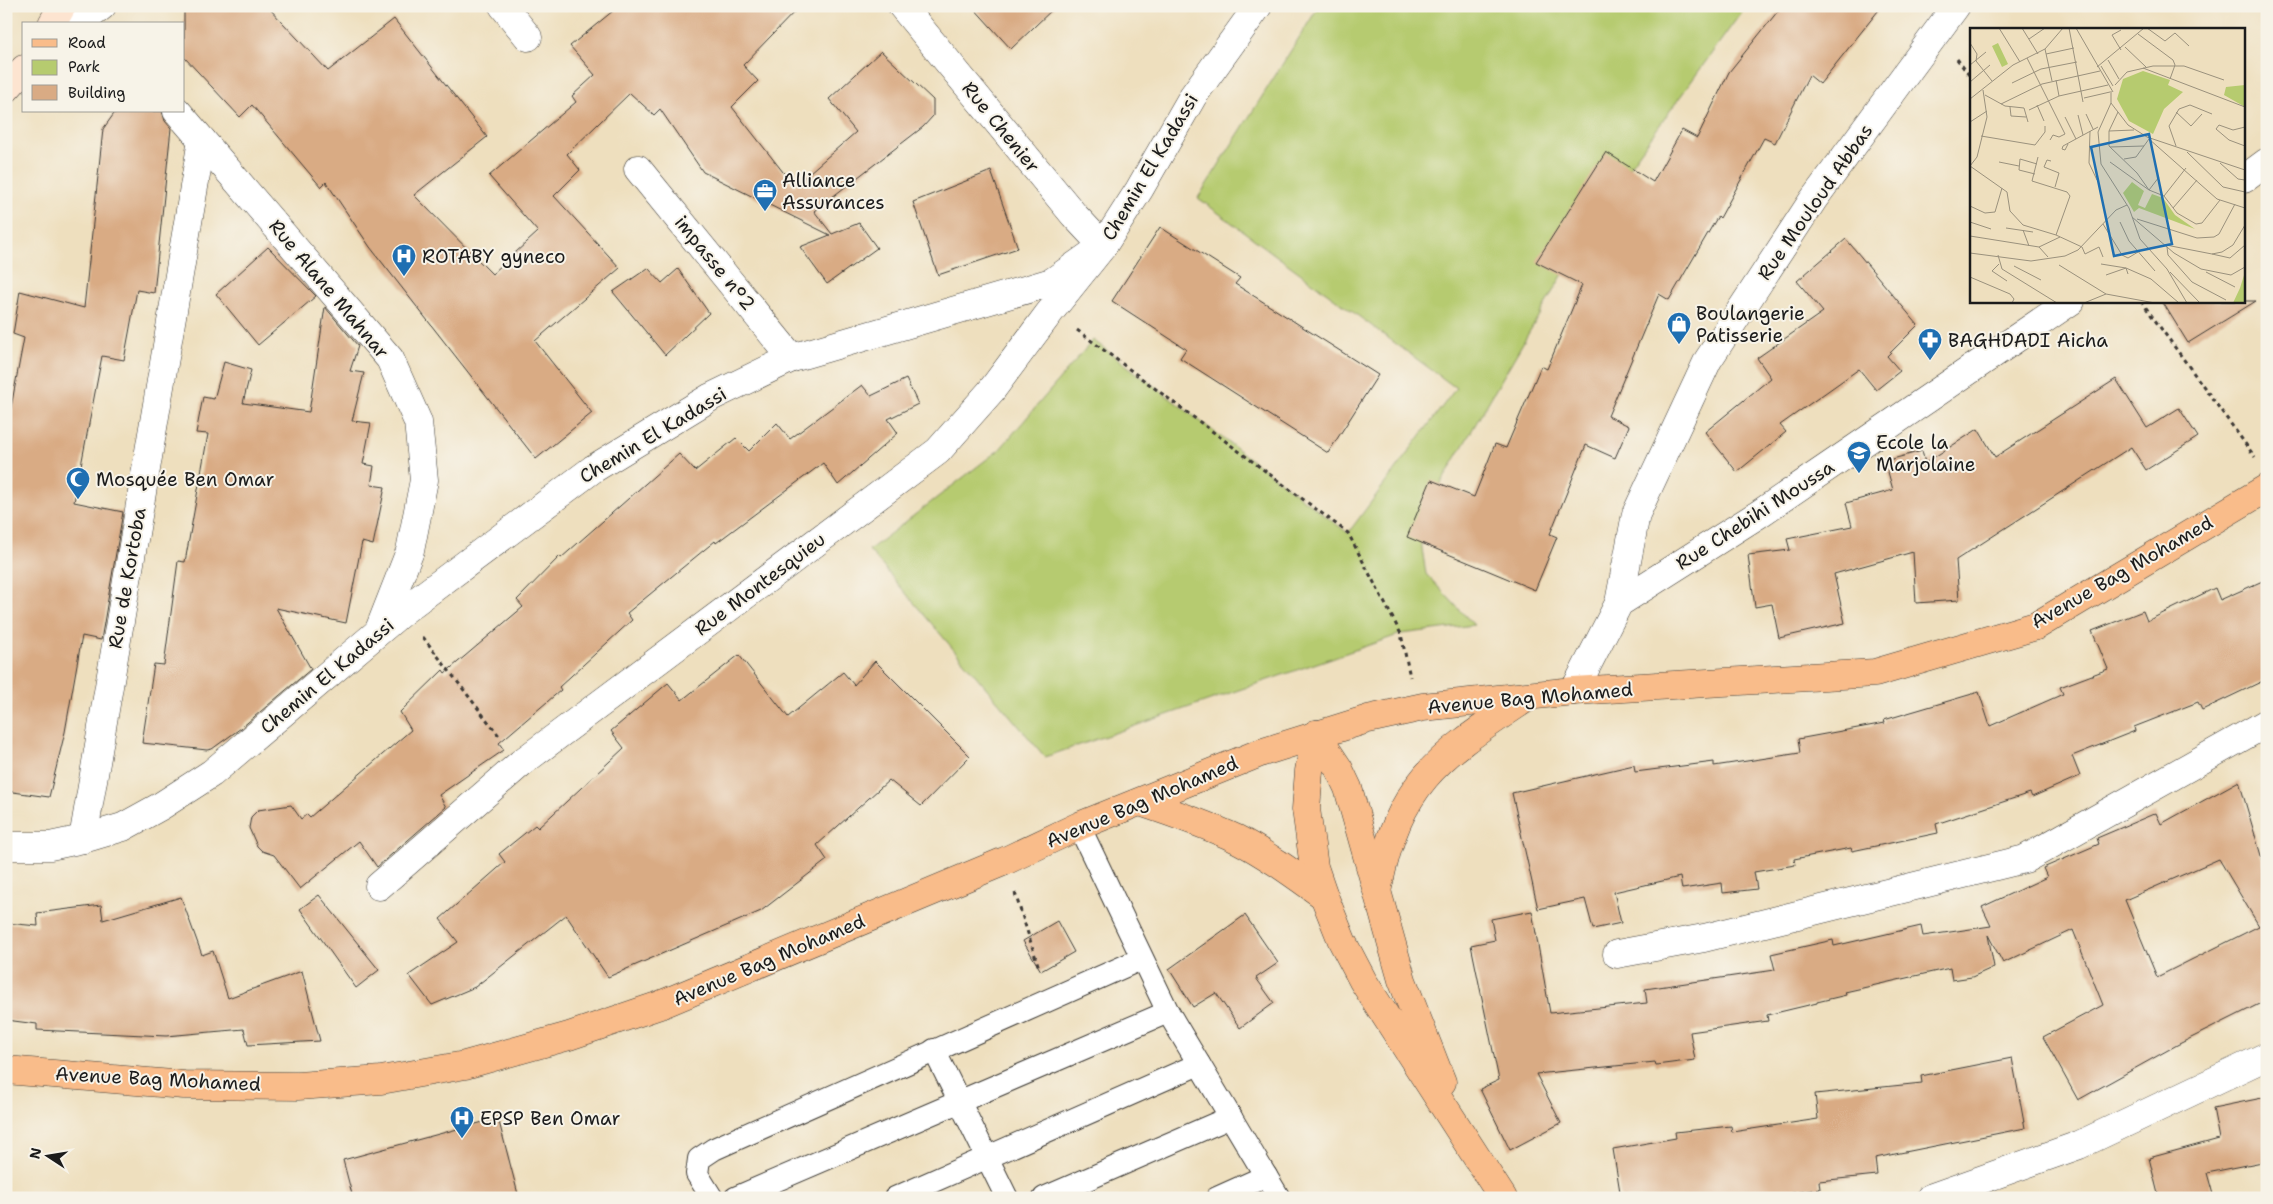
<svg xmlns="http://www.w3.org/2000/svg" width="2273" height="1204" font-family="'Shantell Sans',sans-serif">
<rect width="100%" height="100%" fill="#f7f3e8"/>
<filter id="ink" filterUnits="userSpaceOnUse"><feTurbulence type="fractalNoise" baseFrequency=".02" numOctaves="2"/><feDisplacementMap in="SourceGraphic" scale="10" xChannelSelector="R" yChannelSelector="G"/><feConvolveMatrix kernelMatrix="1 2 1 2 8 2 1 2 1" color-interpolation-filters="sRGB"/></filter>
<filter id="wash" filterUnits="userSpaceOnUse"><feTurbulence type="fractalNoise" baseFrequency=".0096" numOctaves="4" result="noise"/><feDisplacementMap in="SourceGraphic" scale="20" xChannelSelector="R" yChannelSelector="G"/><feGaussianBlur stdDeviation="1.12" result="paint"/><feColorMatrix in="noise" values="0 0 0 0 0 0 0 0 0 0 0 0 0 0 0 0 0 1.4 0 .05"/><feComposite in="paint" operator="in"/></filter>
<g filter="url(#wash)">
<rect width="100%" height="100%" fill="#eedfbe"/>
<path fill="#b6cb6f" stroke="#697446" d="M1319,6H1746L1609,195L1418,523L1426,574L1474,625L1401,634L1045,757L869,550L1000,449L1093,340L1348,533L1456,388L1198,198Z"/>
<g id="blocks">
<g fill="#d9ab84" fill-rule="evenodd">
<path d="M184,6H267L328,71L394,19L487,137L414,195L492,274L538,232L489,176L576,102L572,96L595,75L570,46L619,6H800L743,65L758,81L732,107L794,186L856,132L829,99L881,51L933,100V116L923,127L814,211L832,234L859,223L877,248L827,284L800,247L830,235L703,172L660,109L654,115L630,93L567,154L580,170L554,196L620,268L535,341L592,413L536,459L370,247L326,182L321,187L252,105L240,117L184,57Z"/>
<path d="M972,6H1056L1011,49Z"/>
<path d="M1782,6H1882L1820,84L1809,75L1775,143L1764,138L1720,218L1718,216L1669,300L1659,294L1608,416L1629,426L1615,458L1586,445L1550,534L1557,537L1535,590L1407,537L1431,480L1474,497L1495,444L1506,448L1541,366L1547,369L1582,285L1536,262L1606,152L1653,182L1682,130L1697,138L1729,72Z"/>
<path d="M116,111H162L165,121L171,128L154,293L137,290L124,360L102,356L74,502L123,512L101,640L82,636L65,732L49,797L6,791V434L24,338L13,334L20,291L84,308L103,129Z"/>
<path d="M991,171L1018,248L938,275L913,202Z"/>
<path d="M1160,227L1240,278L1235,284L1378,375L1328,453L1180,358L1186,349L1112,301Z"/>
<path d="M1846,239L1918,325L1887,356L1900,371L1876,390L1859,369L1780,425L1786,432L1737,472L1705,432L1771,378L1757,358L1823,312L1797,281Z"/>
<path d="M268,247L316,296L258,345L216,294Z"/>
<path d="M648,268L662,283L678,269L709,313L665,355L613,292Z"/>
<path d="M2162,301H2256L2188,343Z"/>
<path d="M325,307L358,346L350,371L364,373L352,421L371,423L363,464L374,466L371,485L385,487L373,545L362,542L346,623L276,608L311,669L241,728L212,749L207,750L142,743L154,664L164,665L178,561L185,562L208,434L196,433L203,397L214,399L224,362L251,370L243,403L309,412Z"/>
<path d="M906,379L918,404L888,419L898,433L838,485L823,463L716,543L715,541L627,613L632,620L559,687L561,690L499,743L504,750L439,795L446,807L377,867L359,841L300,889L274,855L262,851L257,846L249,828L251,817L258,810L291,805L301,819L307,814L310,817L411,730L400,712L443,670L445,673L523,607L517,600L560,556L561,558L679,454L695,471L736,438L749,451L777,423L790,439L862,385L871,396Z"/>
<path d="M2116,379L2147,428L2179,408L2198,437L2146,470L2131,447L1956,560L1959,600L1916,603L1913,552L1834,574L1845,623L1779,638L1772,604L1755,607L1748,555L1790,550L1787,539L1852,526L1846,503L1893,490L1885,461L1922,451L1925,463L1978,429L1995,457Z"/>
<path d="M2267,579V679L2202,710L2198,702L2134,727L2135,731L2072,756L2080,776L2032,797L2030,793L1936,824L1938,833L1852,851L1851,848L1794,859L1795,865L1754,872L1757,889L1723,893L1722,883L1682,889L1680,877L1614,892L1621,923L1593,929L1585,899L1538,909L1512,793L1634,765L1635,772L1714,762V766L1800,753L1798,739L1885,723L1884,720L1979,692L1990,726L2063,694L2060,687L2108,669L2092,631L2143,611L2147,621L2215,588L2220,600Z"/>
<path d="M739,655L788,717L843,672L854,685L875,661L970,756L921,806L889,780L817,845L827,860L761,911L608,977L566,915L475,987L432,1005L409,975L458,942L440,919L505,862L499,854L535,825L538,828L624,748L611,731L668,683L682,700Z"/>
<path d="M2239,781L2267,876V1000L2177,1045L2078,1100L2043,1037L2103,1005L2073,930L2003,963L1988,935L1994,967L1972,977L1952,980L1950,968L1845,992L1846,995L1817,1002V1003L1767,1015L1768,1021L1690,1032L1695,1060L1656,1065L1655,1062L1536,1074L1561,1123L1510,1150L1480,1089L1499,1080L1471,945L1495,940L1491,919L1532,911L1550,1013L1647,1003L1645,989L1775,970L1771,954L1833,940L1834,946L1921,926L1923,936L1991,926L1982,907L2047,877L2043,868L2099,844L2097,838L2156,813L2161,824ZM2219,859L2259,926L2157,977L2125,900Z"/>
<path d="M319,895L379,970L356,988L300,909Z"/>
<path d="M181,897L202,955L213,951L228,998L302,971L320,1041L248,1045L244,1029L166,1036L37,1030V1024L6,1020V923L38,926L37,913L101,905L103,920Z"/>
<path d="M1245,915L1278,963L1256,978L1274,1003L1240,1028L1216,993L1193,1007L1169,969Z"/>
<path d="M1057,921L1074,952L1041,971L1023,941Z"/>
<path d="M2012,1058L2025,1128L1875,1158L1877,1175L1819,1181L1820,1189L1762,1198H1621L1613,1149L1676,1138L1675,1132L1731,1126L1732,1132L1818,1119L1815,1094L1922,1083L1921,1076Z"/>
<path d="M2267,1097V1161L2207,1173L2214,1198H2159L2149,1158L2219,1139L2213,1108Z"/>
<path d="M498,1118L519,1198H353L343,1160Z"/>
</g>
</g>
</g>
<g filter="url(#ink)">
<use href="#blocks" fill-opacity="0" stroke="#3c3934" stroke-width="1"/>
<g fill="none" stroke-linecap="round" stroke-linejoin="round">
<defs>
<g id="service">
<path d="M1168,1012L1279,1198"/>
<path d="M934,1050L1007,1198"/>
<path d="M712,1198L697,1174L699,1159L714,1149L1141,959"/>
<path d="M735,1198L1168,1012L1079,826"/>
<path d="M895,1198L1199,1064"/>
<path d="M1044,1198L1231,1117"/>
<path d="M1217,1198L1266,1176"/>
</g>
<g id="minor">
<path d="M503,6L528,37"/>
<path d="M79,24L102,6"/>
<path d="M177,111L390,359L418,422L424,480L410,551L379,630"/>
<path d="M638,169L792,358"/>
<path d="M2244,179L2267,162"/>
<path d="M1619,603L1636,514L1708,360L1813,200L1956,6"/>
<path d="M1574,691L1619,603L1759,514L2071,301"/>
<path d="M83,839L202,140"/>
<path d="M6,846H50L83,839L123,827L161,806L212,773L403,611L593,469L711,397L792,358L1052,282L1103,246L1139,190L1193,96L1258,6"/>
<path d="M379,886L521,763L938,451L991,391L1050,312L1103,246L1074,215L902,6"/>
<path d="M1617,954L1704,938L2025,859L2267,723"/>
<path d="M1930,1198L2079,1145L2267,1056"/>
</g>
<g id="secondary">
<path d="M52,24L62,6"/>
<path d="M6,89L24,69"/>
</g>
<g id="primary">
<path d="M1316,734L1309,771L1306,809L1314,867L1324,896L1342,941L1363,981L1503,1198"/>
<path d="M1316,734L1339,769L1348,788L1402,980L1442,1082"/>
<path d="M1140,802C1173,813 1205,824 1237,839C1268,855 1296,876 1324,896"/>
<path d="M1378,887C1400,778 1442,755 1528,697"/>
<path d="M6,1070L184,1085L298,1086L381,1080L465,1065L569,1036L660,1005L1005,861L1079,826L1260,753L1368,719L1423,707L1574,691L1875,673L2036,626L2267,488"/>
</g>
</defs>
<use href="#service" stroke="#3c3934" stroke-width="24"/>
<use href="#minor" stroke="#3c3934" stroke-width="29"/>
<use href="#secondary" stroke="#3c3934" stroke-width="29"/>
<use href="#primary" stroke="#3c3934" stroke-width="29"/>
<g stroke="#3c3934" stroke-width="3" stroke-dasharray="4 4" stroke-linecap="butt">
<path d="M1957,59L1972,79"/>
<path d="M2141,301L2255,457"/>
<path d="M1077,330L1348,533L1401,634L1410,677"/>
<path d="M423,637L500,737"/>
<path d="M1015,893L1039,968"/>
</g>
<use href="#service" stroke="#fff" stroke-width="22"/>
<use href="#minor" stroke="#fff" stroke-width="28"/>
<use href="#secondary" stroke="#fde4d0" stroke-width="28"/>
<use href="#primary" stroke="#f9bc8a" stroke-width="28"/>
</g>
</g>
<defs>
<symbol id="office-pin" viewBox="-11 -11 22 30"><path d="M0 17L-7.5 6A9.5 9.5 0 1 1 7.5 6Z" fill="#1f6fb2" stroke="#f7f3e8"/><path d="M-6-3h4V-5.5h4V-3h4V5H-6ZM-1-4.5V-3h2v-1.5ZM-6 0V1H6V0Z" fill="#fff"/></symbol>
<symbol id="hospital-pin" viewBox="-11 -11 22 30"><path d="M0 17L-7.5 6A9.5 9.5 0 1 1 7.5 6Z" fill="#1f6fb2" stroke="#f7f3e8"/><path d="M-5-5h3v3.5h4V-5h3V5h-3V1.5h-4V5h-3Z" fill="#fff"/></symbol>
<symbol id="shop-pin" viewBox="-11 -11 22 30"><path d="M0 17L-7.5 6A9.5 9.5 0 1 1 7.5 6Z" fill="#1f6fb2" stroke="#f7f3e8"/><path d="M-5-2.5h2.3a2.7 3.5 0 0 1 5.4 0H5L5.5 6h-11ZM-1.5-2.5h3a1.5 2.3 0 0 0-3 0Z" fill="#fff"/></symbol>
<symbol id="pharmacy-pin" viewBox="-11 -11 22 30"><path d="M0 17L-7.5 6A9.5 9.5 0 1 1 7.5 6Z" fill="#1f6fb2" stroke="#f7f3e8"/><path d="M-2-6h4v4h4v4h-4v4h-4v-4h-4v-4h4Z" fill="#fff"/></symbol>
<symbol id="school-pin" viewBox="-11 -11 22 30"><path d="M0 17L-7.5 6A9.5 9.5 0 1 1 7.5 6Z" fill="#1f6fb2" stroke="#f7f3e8"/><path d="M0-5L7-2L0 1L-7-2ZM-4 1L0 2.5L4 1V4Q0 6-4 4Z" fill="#fff"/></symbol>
<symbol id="mosque-pin" viewBox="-11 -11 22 30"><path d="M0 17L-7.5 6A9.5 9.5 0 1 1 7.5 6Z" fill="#1f6fb2" stroke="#f7f3e8"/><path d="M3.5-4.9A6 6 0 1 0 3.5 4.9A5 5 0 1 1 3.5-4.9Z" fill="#fff"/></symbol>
</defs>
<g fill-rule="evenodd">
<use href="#office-pin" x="751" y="177" width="28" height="38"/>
<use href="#hospital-pin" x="390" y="242" width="28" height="38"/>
<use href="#shop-pin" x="1665" y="310" width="28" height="38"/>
<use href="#pharmacy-pin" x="1916" y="326" width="28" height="38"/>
<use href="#school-pin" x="1845" y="439" width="28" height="38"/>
<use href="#mosque-pin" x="64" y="465" width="28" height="38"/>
<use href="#hospital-pin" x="448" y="1104" width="28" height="38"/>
</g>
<g text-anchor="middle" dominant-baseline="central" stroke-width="4" stroke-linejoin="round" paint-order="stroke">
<g font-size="19" fill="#1c1c1c" stroke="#f7f3e8">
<text transform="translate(1001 127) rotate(51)">Rue Chenier</text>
<text transform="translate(1150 167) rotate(-59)">Chemin El Kadassi</text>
<text transform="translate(1815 202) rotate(-55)">Rue Mouloud Abbas</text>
<text transform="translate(715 263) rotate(51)">impasse n°2</text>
<text transform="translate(329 289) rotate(50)">Rue Alane Mahnar</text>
<text transform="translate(653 435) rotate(-31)">Chemin El Kadassi</text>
<text transform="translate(1755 515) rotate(-33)">Rue Chebihi Moussa</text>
<text transform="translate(2122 572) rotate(-30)">Avenue Bag Mohamed</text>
<text transform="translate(127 578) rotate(-80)">Rue de Kortoba</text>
<text transform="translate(760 584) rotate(-37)">Rue Montesquieu</text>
<text transform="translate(327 676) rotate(-40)">Chemin El Kadassi</text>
<text transform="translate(1530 698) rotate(-5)">Avenue Bag Mohamed</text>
<text transform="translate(1142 802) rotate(-23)">Avenue Bag Mohamed</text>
<text transform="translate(769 960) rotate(-23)">Avenue Bag Mohamed</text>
<text transform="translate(158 1079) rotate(3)">Avenue Bag Mohamed</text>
</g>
<g font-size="19" fill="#1c1c1c" stroke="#f7f3e8" text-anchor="start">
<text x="782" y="180">Alliance<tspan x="782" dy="22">Assurances</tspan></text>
<text x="422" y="256">ROTABY gyneco</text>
<text x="1696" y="313">Boulangerie<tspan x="1696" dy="22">Patisserie</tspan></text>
<text x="1948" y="340">BAGHDADI Aicha</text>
<text x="1876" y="442">Ecole la<tspan x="1876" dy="22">Marjolaine</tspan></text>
<text x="96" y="479">Mosquée Ben Omar</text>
<text x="480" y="1118">EPSP Ben Omar</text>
</g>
</g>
<g transform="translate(1970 28)">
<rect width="275" height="275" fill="#eedfbe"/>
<path d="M28,15L38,36L32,39L22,18ZM173,43L200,52L198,57L213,64L194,81L183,106L159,93L147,71L153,51ZM275,57V79L254,67L256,59ZM162,154L174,163L168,177L175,180L182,166L193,170L205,187L225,201L169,180L164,184L153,165ZM275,244V275H263L270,260Z" fill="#b6cb6f"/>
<path fill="none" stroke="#9a917d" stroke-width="1" d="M29,0L50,34M52,0L68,26M99,0L113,74M106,0L143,64M177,0L195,13L205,5L219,18M151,2L142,7L151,22M168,6L203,32L205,37L200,51M59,11L75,0M0,15L7,26L6,33L22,53M155,19L176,39M75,21L82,53M76,26L104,20M57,30L95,106L89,109L83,107L80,112M138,32L149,51M0,37L16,24M131,38L143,58M127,39L174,0M173,40L275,79M86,52L89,68M0,54L20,37M42,55L71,41L107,34M145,57L157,44L183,38H214L254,52M141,63V75L128,104L131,136L159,180L170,211L197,241L217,275M15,67L35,78L54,80L58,94M114,70L140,64M0,71L43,37L75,21L93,0M141,75L158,97L177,109L275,142M31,76L72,56L130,43M67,77L74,93M40,79L41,88L56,89M59,82L89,68L138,57M148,84L139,103V118L167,145L179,162L194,168L207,185L226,196L232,195L250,172M206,84L221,98L232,86M116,86L123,101M108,87L113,107M95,89L106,111M0,94L17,83M275,99L263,102L249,97L246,101L259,112L275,118M120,103L119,135L127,152M139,103L164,102M11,108L65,117L75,104V98M179,111L247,171L275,180M98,116L95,122L92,121L93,118L128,99M206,118L199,98L209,81L220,77L242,86M140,119L174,118M217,124L253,159L275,164M68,129L62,153L97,164L100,168L86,207M154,131L166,129L179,111M81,133L77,132L74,139L89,145L85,159M29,134L49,138M140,134L179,162L189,149M250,135L268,151L275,152M0,138L37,164L40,183L53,197L86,207L112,219L115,226L129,219L133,229M0,138L7,129L17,89L13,62M65,146L49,142L50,131L67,136M194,168L216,140M0,178L15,185L25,184L32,160M203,180L227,152M162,189L204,225L231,241L261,247L275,239M167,191L227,210L244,209L249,206L265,176M0,194L21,201M150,194L159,213L185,243M133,196L152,227L158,230L168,224M36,200L63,204M53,202L59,218M0,208L69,219L78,229M196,217L242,226L252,224L263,217L275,197M69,219L90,209M197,219L198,227L222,254L256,272M0,225L61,233L95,228L108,222L146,182L157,177M242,226L260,230L275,217M28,227L32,241L87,275M29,236L22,243L37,253M131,236L156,240M89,237L136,266L185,275M44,238L71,252M200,244L230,275M236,244L265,259M158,246L156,240L181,251L209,275M136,247L156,240M0,249L40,266L44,271L42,275M114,275L136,266"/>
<path fill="#1f6fb2" fill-opacity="0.15" stroke="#1f6fb2" stroke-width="2.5" d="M179,106L202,216L144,228L121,119Z"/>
<rect width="275" height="275" fill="none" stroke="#1c1c1c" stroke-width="2.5"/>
</g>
<rect width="2273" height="1204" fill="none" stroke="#f7f3e8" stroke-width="25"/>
<rect x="22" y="22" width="162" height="90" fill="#f7f3e8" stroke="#9f9d96"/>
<rect x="32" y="39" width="25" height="8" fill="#f9bc8a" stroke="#9f9d96"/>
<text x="68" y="48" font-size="15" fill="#1c1c1c">Road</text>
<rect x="32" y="60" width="25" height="15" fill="#b6cb6f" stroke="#9f9d96"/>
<text x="68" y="72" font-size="15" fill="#1c1c1c">Park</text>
<rect x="32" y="85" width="25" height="15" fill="#d9ab84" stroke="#9f9d96"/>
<text x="68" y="98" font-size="15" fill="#1c1c1c">Building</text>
<g transform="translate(48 1156) rotate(282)" stroke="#f7f3e8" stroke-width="4" paint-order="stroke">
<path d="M0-4L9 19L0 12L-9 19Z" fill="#1c1c1c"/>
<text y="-8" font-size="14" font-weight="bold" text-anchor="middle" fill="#1c1c1c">N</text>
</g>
</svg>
